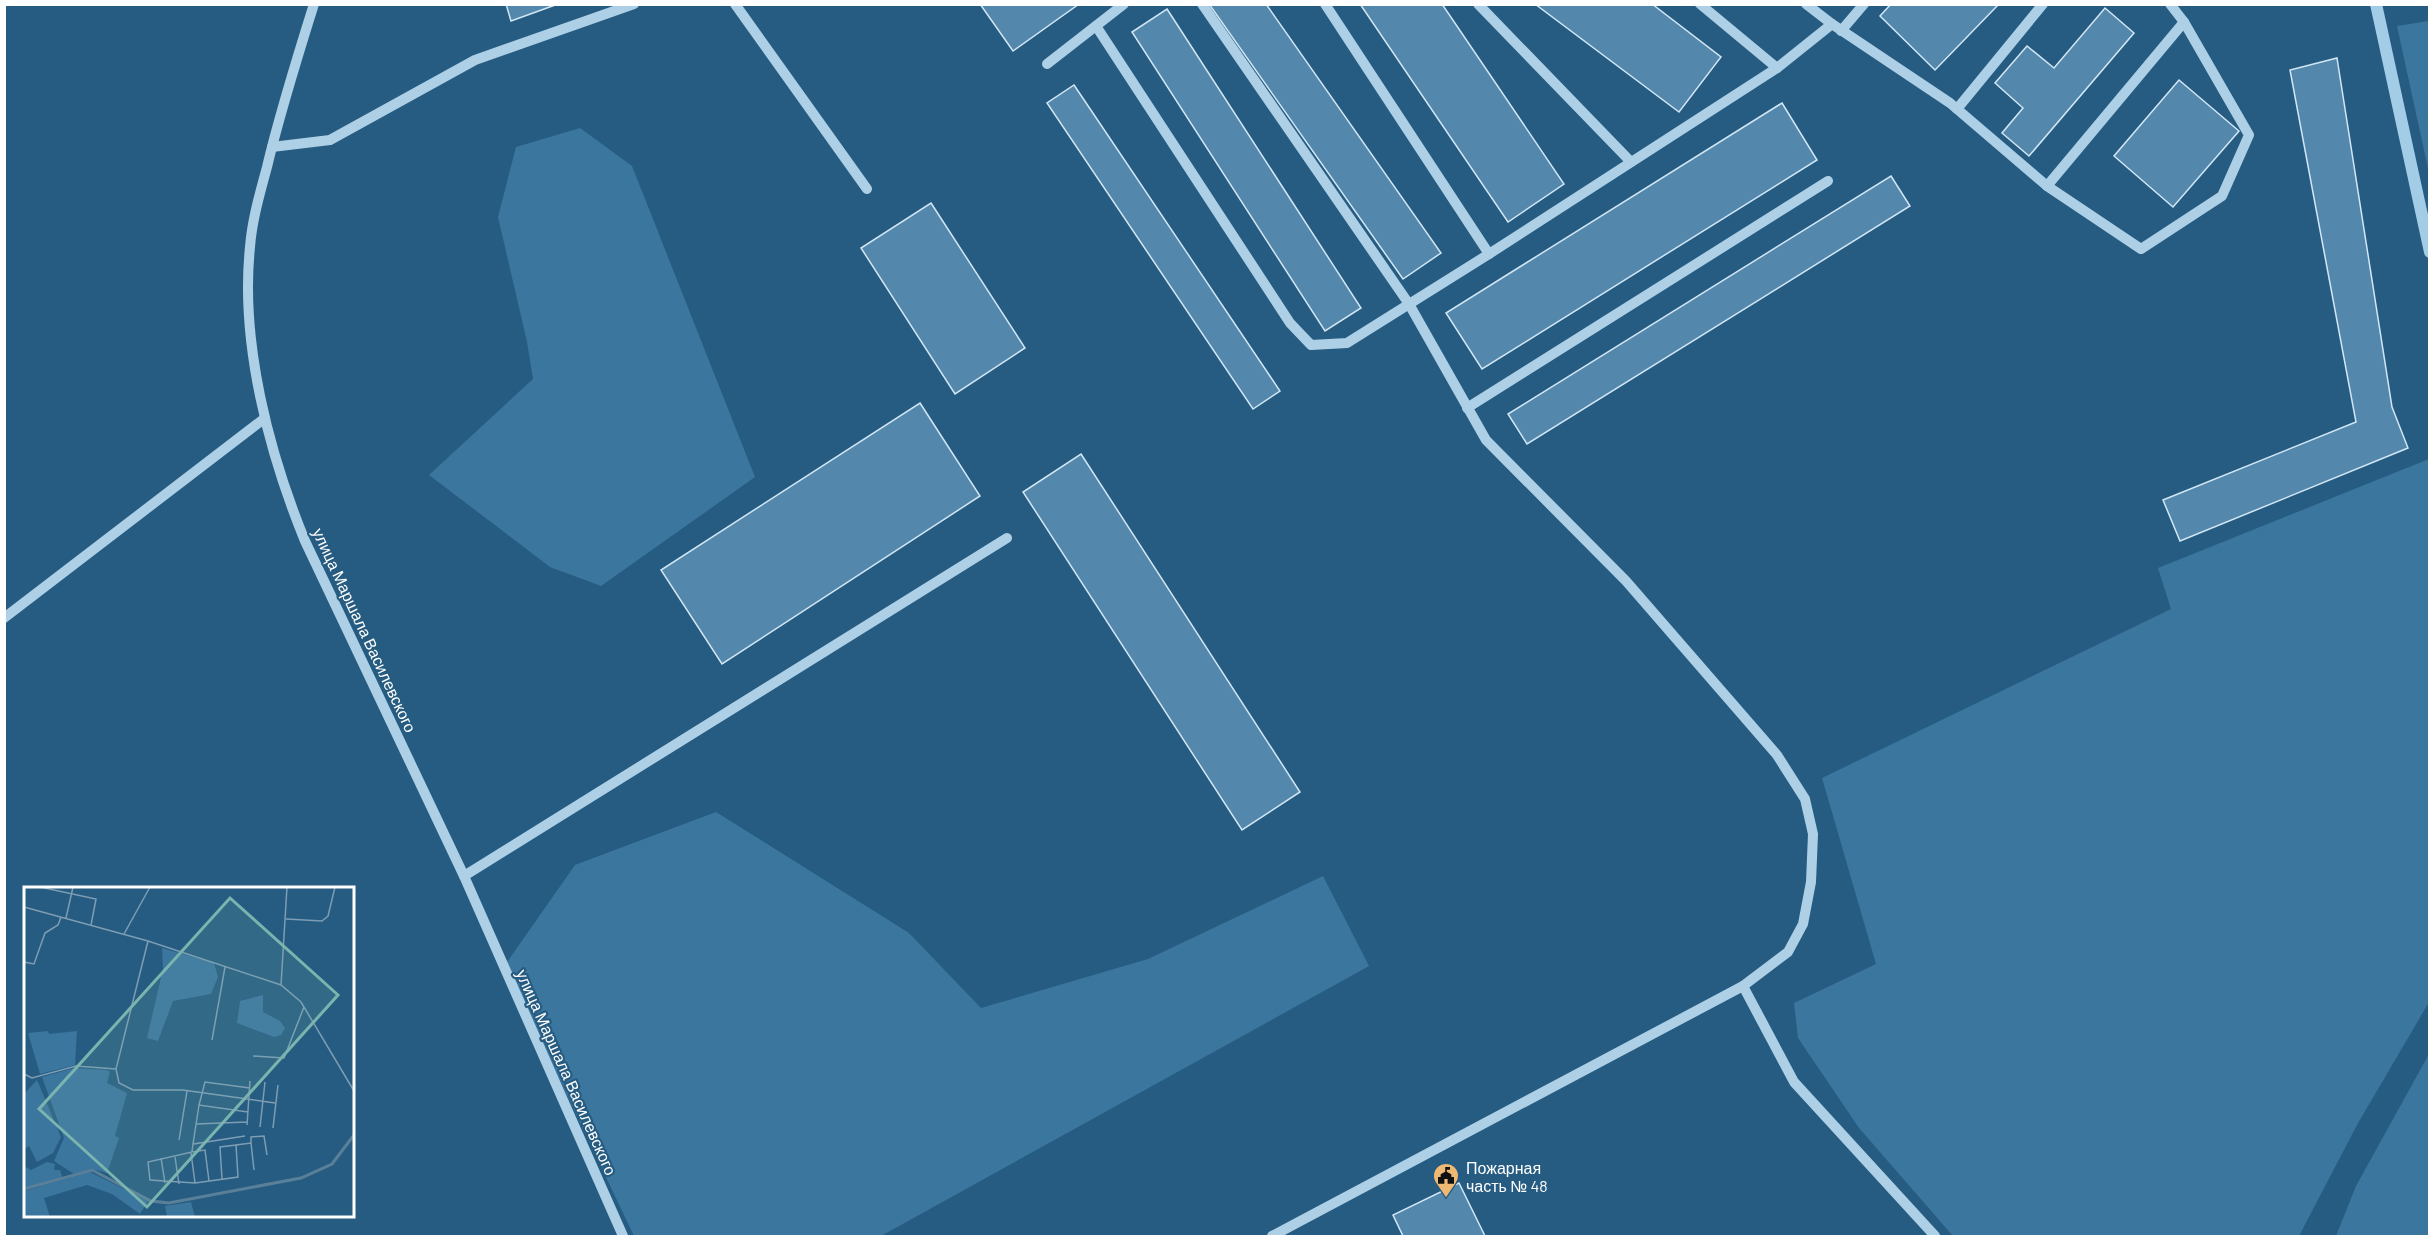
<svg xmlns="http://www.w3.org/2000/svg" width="2434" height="1241" font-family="Barlow,sans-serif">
<rect width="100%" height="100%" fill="#265c81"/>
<g fill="#3b769f">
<path d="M2429,21H2430L2429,173L2397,26Z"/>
<path d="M580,128L632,166L755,477L601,586L550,567L429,475L533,379L527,342L498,217L516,147Z"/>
<path d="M2429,459V1002L2357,1125L2299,1236H1953L1859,1128L1798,1038L1794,1003L1876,964L1822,778L2171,609L2158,568Z"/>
<path d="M716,812L909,933L981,1008L1148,959L1323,876L1369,966L881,1236H634L505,965L575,865Z"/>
<path d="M2429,1054V1236H2336L2356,1186Z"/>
</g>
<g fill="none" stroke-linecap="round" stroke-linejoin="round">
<path stroke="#a3cde7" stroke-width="12" d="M2376,4L2430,252"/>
</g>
<g fill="#5387ac" stroke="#d2e7f5" stroke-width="1.5">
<path d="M506,4H558L511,21Z"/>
<path d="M980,4H1079L1013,51Z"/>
<path d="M1209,4H1266L1441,253L1403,279Z"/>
<path d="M1360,4H1442L1564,184L1508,222Z"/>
<path d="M1535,4H1652L1721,57L1679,112Z"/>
<path d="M1891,4H1999L1935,70L1880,16Z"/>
<path d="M2105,8L2134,33L2029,156L2002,133L2023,108L1995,83L2027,46L2054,68Z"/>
<path d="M1167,9L1361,308L1325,331L1132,32Z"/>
<path d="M2337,58L2392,407L2408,448L2180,541L2163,500L2356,422L2290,70Z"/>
<path d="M2179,80L2239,131L2173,207L2114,156Z"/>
<path d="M1074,85L1280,391L1253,409L1047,103Z"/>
<path d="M1782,103L1817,160L1482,369L1446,313Z"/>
<path d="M1891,176L1910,206L1527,444L1508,414Z"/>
<path d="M931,203L1025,348L955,394L861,248Z"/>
<path d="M920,403L980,496L722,664L661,570Z"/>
<path d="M1081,454L1300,792L1242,830L1023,492Z"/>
<path d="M1459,1183L1485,1236H1403L1393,1215Z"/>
</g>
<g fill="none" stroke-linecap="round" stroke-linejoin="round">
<g stroke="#aed0e6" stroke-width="10">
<path d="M314,4C297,58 280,112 267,167C260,193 252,220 250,247C240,343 269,453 305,541L464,876L623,1236"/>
<path d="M735,4L867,189"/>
<path d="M1202,4L1409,304L1486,440L1626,581L1777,755L1805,799L1813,834L1811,882L1803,924L1788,952L1743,986L1272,1236"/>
<path d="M1325,4L1489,254L1777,68L1700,4"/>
<path d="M1478,4L1631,162"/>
<path d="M1806,4L1832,24"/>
<path d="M1096,26L1290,323L1311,345L1347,343L1489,254"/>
<path d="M1841,31L1864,4"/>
<path d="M1047,64L1124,4"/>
<path d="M1777,68L1832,24L1950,103L2047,186L2141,249L2222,196L2249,135L2184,22L2170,4"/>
<path d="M1957,109L2043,4"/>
<path d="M272,147L330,140L475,60L634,4"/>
<path d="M2047,186L2184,22"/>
<path d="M1467,408L1828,181"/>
<path d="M4,618L265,418"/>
<path d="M464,876L1007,538"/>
<path d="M1743,986L1794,1082L1935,1236"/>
</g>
</g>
<defs>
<symbol id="civic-pin" viewBox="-11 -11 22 30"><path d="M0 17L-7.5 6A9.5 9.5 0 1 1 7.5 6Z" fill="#efb974" stroke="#265c81"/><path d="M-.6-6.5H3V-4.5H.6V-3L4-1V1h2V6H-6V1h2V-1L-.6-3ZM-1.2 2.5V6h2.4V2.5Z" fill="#111"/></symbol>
</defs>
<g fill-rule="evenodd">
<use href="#civic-pin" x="1431" y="1161" width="30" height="40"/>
</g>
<g text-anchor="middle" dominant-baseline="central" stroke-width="4.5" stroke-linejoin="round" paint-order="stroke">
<g font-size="16" fill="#fff" stroke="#265c81">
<text transform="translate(365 630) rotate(65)">улица Маршала Василевского</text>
<text transform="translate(567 1072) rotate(66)">улица Маршала Василевского</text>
</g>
<g font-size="16" fill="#fff" stroke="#265c81" text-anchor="start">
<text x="1466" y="1167">Пожарная<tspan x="1466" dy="18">часть № 48</tspan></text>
</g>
</g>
<g transform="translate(24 887)">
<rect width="330" height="330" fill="#265c81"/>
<path d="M138,61L190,76L194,90L187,107L149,114L134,154L123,151L139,82ZM239,108V125L256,134L261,141L257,148L250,150L213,136L216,114ZM24,144L25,147L53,144L51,178L16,187L4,146ZM50,181L83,183L86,185L83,196L103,206L91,249L95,251L83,286L68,282L50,287L30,274L40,251L18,190ZM13,193L37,250L29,266L13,275L5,259L0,262V207ZM23,275L31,277L30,283H36L38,290L0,301V279L7,283ZM66,285L124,314L116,327L88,307L63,298L20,311L26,330H0V304ZM167,315L171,330H143L141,319Z" fill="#3b769f"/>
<path fill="none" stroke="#5a8099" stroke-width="3" d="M0,302L68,283L127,314L145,316L277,291L308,277L330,248"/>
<path fill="none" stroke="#7d9db3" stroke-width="1.5" d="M16,0L72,12L67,38M0,20L124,54L257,98L277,115L330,204M42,31L49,0M262,32L298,34L304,29L311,0M100,47L126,0M124,54L92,182L95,196L109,203H159L251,216M0,75L10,77L21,46L34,38L37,30M257,98L263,0M188,153L201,80M229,169L260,171L280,120M0,187L8,191L52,179L92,182M175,218L181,195L226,201M172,237L223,235M223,238L226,194M236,240L241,195M249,241L254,198M221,249L169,257L175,218L224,225M155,253L163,204M227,256V250L240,249L243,268M169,257L168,265L124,275L126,293L171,296L214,290L212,258L227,256L230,283M168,265L181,263L185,294M167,266L171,296M151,270L155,297M137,271L141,296M198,292L196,260L212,258"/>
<path fill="#7bb4af" fill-opacity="0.15" stroke="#7bb4af" stroke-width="3" d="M206,11L314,108L123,320L15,222Z"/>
<rect width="330" height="330" fill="none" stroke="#fff" stroke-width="3"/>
</g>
<rect width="2434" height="1241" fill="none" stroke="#ffffff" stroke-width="12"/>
</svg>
